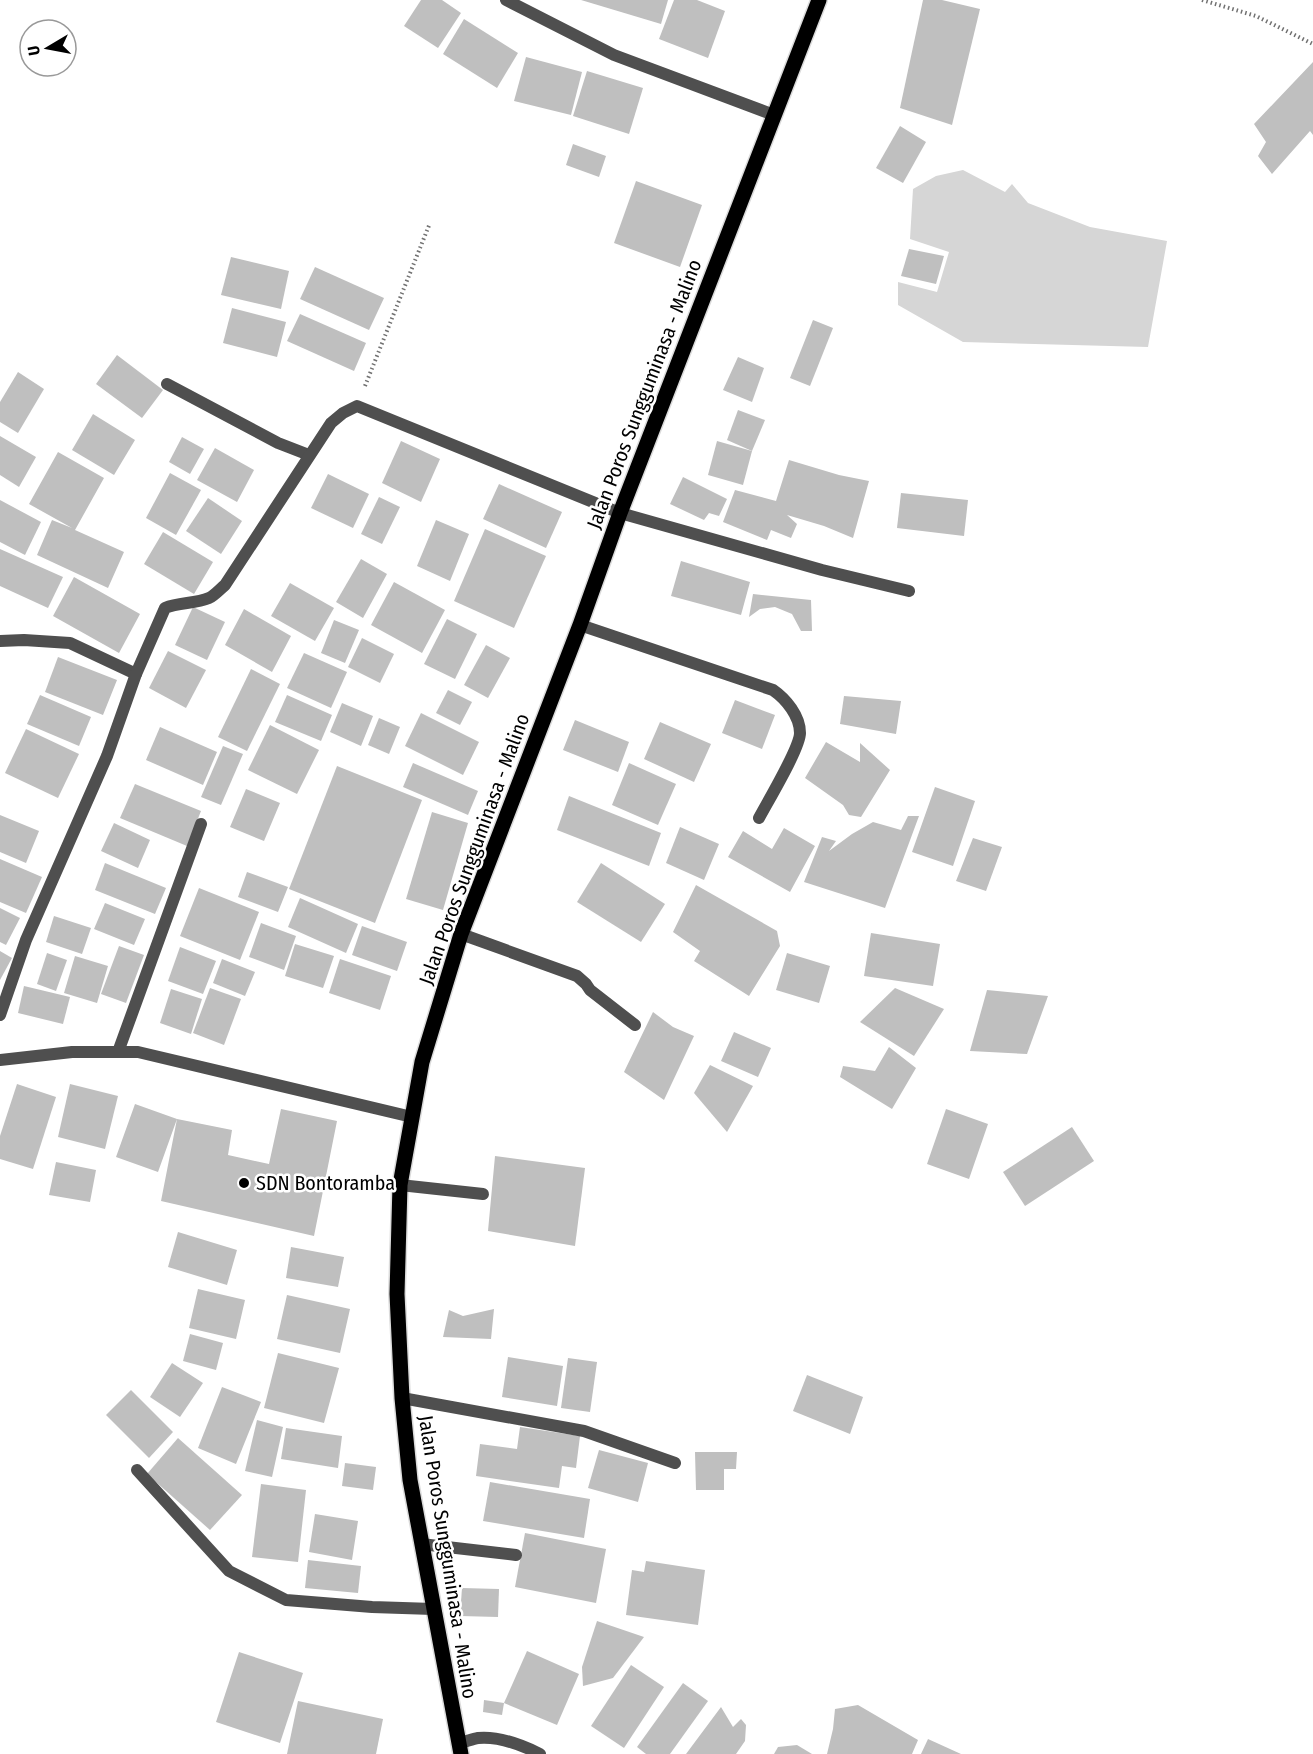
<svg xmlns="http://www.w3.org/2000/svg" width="1313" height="1754" font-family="'Fira Sans Condensed',sans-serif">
<rect width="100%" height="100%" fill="#fff"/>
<path fill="#d6d6d6" d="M963,170L1005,192L1012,184L1028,203L1090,227L1167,241L1148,347L963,342L898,305V282L937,292L949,252L910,239L913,189L936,176Z"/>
<g fill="#bfbfbf">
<path d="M421,0H442L461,13L438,48L404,26Z"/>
<path d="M581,0H668L661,24Z"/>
<path d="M674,0H697L725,11L708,58L659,39Z"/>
<path d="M923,0H942L980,9L952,125L900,108Z"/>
<path d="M464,19L518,53L497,88L443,54Z"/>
<path d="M526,57L582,72L571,115L514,101Z"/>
<path d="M1313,62V135L1310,131L1272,174L1258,156L1266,142L1254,124Z"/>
<path d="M587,71L643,88L629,134L573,116Z"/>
<path d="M900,126L926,142L903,183L876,168Z"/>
<path d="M573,144L606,156L599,177L566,165Z"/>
<path d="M636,181L702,205L680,267L614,243Z"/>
<path d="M909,249L944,256L936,284L901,276Z"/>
<path d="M231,257L289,271L281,309L221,295Z"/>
<path d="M315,267L384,298L369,330L300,299Z"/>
<path d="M232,308L286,322L277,357L223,343Z"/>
<path d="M300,314L366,343L354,371L287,341Z"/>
<path d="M813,320L833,328L810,386L790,378Z"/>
<path d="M117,355L163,390L142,418L96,384Z"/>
<path d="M738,357L764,368L752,402L723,390Z"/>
<path d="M18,372L44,389L18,433L0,422V402Z"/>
<path d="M738,410L765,420L752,451L727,440Z"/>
<path d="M93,414L135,440L114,475L72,450Z"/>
<path d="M0,436L36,457L19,487L0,475Z"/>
<path d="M182,437L204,449L190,474L169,462Z"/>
<path d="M401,441L440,459L421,502L382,483Z"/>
<path d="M717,441L752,451L743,485L708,475Z"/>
<path d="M215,448L254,470L237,502L197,480Z"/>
<path d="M58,452L104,478L75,530L124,552L108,588L37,555L52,520L72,528L29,504Z"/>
<path d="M789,460L839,475L869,481L853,538L824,526L787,515L797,524L791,538L771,530L767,540L723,522L735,490L776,501Z"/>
<path d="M170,473L201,490L176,535L146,518Z"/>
<path d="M328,474L369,494L353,528L311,508Z"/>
<path d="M683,477L727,499L719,516L709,513L704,520L670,504Z"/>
<path d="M499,484L562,512L546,548L483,519Z"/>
<path d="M901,493L968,500L964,536L897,528Z"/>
<path d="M379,497L400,507L382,544L361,534Z"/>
<path d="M208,498L242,521L221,554L186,531Z"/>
<path d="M0,500L41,522L25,555L0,542Z"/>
<path d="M436,520L469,534L450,581L417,566Z"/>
<path d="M485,529L546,556L514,628L454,601Z"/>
<path d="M163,532L213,562L194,594L144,564Z"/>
<path d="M0,549L63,577L48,608L0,586Z"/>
<path d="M361,559L387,574L363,618L336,602Z"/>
<path d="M681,561L750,582L741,615L671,596Z"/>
<path d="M74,577L140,614L119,653L53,616Z"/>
<path d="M394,582L445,610L422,653L371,625Z"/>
<path d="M290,583L334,608L315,641L271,616Z"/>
<path d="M753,594L811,600L812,631H801L792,614L775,607L760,609L749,617Z"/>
<path d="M193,607L225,622L207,660L175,645Z"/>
<path d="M244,609L291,636L272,672L225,645Z"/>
<path d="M447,619L477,634L455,679L424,664Z"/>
<path d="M334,620L359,630L345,663L321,653Z"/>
<path d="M362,638L394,654L380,683L348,667Z"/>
<path d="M486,645L510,658L488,698L464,685Z"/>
<path d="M168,651L206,670L186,708L149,688Z"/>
<path d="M304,653L347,672L331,708L287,688Z"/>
<path d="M58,657L117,680L103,715L45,692Z"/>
<path d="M251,669L280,684L247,751L218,737Z"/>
<path d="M448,690L472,702L460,725L436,713Z"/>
<path d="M40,695L91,717L79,746L27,724Z"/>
<path d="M287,695L332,715L321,741L275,722Z"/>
<path d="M844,696L901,701L896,734L840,724Z"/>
<path d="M735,700L775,715L762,749L722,733Z"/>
<path d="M342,703L373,716L361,746L330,732Z"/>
<path d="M421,713L479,742L463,775L405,746Z"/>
<path d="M379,718L400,727L389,754L368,745Z"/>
<path d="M575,720L629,742L618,772L563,750Z"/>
<path d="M660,722L711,744L694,782L644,759Z"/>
<path d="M270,725L319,750L297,794L248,770Z"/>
<path d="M160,727L217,752L203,785L146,760Z"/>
<path d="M26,729L79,754L58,798L5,773Z"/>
<path d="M826,742L860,762V743L890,770L861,817L849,815L843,805L805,778Z"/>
<path d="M223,746L243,754L221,805L201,797Z"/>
<path d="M413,763L478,791L468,815L403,787Z"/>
<path d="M629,763L676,784L658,825L612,805Z"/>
<path d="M337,766L422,800L375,923L289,889Z"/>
<path d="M135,784L201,811L187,846L120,818Z"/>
<path d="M935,787L975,801L953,866L912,852Z"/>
<path d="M246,789L280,803L264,841L230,827Z"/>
<path d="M569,796L661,833L649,866L557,830Z"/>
<path d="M432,812L468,823L443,910L406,899Z"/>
<path d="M0,815L39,831L26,863L0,852Z"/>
<path d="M908,816H919L885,908L804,882L822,837L836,841L829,851L852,834L873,822L901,830Z"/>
<path d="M114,823L150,840L138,868L101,851Z"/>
<path d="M680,827L719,844L704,880L666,863Z"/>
<path d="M784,828L815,846L790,892L728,857L743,831L772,849Z"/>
<path d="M973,838L1002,847L986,891L956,881Z"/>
<path d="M0,859L42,877L26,913L0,902Z"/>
<path d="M105,863L166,888L155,914L95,890Z"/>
<path d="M601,863L665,904L641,942L577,902Z"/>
<path d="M247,872L288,887L278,912L238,897Z"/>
<path d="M696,885L777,931L780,946L749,996L694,961L700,951L673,932Z"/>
<path d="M199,888L259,912L240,960L180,936Z"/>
<path d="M300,898L358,924L346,953L288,927Z"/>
<path d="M105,903L145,919L134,945L94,929Z"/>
<path d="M0,908L20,918L6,945L0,942Z"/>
<path d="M54,916L91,928L82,954L46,942Z"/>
<path d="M261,923L296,936L284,970L249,957Z"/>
<path d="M362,926L407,942L397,971L352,955Z"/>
<path d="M871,933L940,944L933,986L864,976Z"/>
<path d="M295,944L334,956L323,988L285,976Z"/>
<path d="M119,946L144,955L126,1003L101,994Z"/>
<path d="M180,947L216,961L203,994L168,981Z"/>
<path d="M0,951L12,958L0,980Z"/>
<path d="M47,953L67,960L56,991L37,984Z"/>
<path d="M787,953L830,966L819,1003L776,990Z"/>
<path d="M75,956L108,966L97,1003L64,993Z"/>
<path d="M222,959L255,972L245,996L213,983Z"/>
<path d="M340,959L391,976L380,1010L329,993Z"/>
<path d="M24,986L70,997L63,1024L18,1013Z"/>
<path d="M210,988L241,999L224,1045L193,1033Z"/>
<path d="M895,988L944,1009L914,1056L860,1022Z"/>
<path d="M171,989L202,999L191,1034L160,1023Z"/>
<path d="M987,990L1048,996L1027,1054L970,1051Z"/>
<path d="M653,1012L673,1027L694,1036L664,1100L624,1072Z"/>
<path d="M734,1032L771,1048L758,1077L721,1061Z"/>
<path d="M889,1047L916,1068L892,1109L840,1077L843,1066L875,1071Z"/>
<path d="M710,1065L753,1086L727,1132L694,1093Z"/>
<path d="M17,1084L56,1097L33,1169L0,1159V1136Z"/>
<path d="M70,1084L118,1096L105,1149L58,1137Z"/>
<path d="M135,1104L177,1119L232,1130L228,1155L269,1164L281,1109L337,1121L314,1236L161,1201L177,1119L158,1172L116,1157Z"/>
<path d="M946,1109L988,1124L969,1179L927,1164Z"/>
<path d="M1072,1127L1094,1161L1025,1206L1003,1172Z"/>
<path d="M495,1156L585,1168L575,1246L488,1231Z"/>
<path d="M56,1162L96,1170L90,1202L49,1195Z"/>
<path d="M178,1232L237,1250L227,1285L168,1267Z"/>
<path d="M291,1247L344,1257L338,1287L286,1278Z"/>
<path d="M198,1289L245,1300L236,1339L189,1328Z"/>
<path d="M287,1295L350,1309L340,1353L277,1339Z"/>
<path d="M494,1309L491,1339L443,1337L449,1310L463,1316Z"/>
<path d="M190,1334L223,1343L216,1370L183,1361Z"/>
<path d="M278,1353L339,1368L324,1423L264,1408Z"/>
<path d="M508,1357L563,1366L557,1406L502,1397Z"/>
<path d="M568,1358L597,1362L590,1412L561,1408Z"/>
<path d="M172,1363L203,1383L180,1417L150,1397Z"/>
<path d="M807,1375L863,1397L850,1434L793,1411Z"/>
<path d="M222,1387L261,1402L236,1464L198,1448Z"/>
<path d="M131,1390L173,1432L149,1458L106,1415Z"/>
<path d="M257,1420L283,1427L272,1477L245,1471Z"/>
<path d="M520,1427L580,1436L576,1468L562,1466L559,1488L476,1476L480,1444L517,1449Z"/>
<path d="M286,1428L342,1436L338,1468L281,1459Z"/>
<path d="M178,1438L242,1495L210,1530L147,1474Z"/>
<path d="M599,1450L648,1463L638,1502L588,1488Z"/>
<path d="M695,1452H737L736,1469H724V1490H696Z"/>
<path d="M345,1463L376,1467L373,1490L342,1486Z"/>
<path d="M490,1482L590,1499L584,1538L483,1521Z"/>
<path d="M261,1484L306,1490L298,1562L252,1557Z"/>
<path d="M315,1514L358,1521L352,1560L309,1552Z"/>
<path d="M525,1533L606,1549L596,1603L515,1587Z"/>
<path d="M308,1560L361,1566L358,1593L305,1588Z"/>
<path d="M646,1561L705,1570L698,1625L626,1615L632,1570L644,1572Z"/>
<path d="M462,1588L499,1589L498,1617L460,1616Z"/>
<path d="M597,1621L644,1637L613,1678L583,1686L582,1667Z"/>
<path d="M527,1651L579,1674L557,1725L504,1703Z"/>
<path d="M239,1652L303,1673L280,1743L216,1722Z"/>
<path d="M631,1665L664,1687L624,1748L591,1726Z"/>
<path d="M683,1683L708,1701L670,1754H646L637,1747Z"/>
<path d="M484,1700L504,1703L502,1715L483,1712Z"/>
<path d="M298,1701L383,1719L376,1754H287Z"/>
<path d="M858,1705L918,1740L912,1754H827L833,1729L835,1709Z"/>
<path d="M721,1707L733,1727L741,1719L746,1725L745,1741L736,1754H686Z"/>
<path d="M928,1739L961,1754H921Z"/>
<path d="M797,1745L812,1754H774L778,1747Z"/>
</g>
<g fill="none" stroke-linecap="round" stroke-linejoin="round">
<defs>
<path id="primary" d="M461,1754L410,1480L402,1398L397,1294L400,1185L422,1062L461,934L580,625L620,513L819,0"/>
</defs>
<use href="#primary" stroke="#dbdbdb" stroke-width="18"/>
<g stroke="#717171" stroke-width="4" stroke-dasharray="1.5 3" stroke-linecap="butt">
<path d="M1202,0L1256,16L1313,44"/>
<path d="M365,386L430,223"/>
</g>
<path stroke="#4f4f4f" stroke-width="12" d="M137,1470L229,1571L286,1600L372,1607L433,1609"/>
<g stroke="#4f4f4f" stroke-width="12">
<path d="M506,0L614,55L774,115"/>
<path d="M167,384L278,443L309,455"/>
<path d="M580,625L773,690C786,699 800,716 800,733C800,748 768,801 759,818"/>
<path d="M0,641L24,640L70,643L136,674"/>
<path d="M461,934L577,976L586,984L590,990L635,1025"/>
<path d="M0,1015L26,940L107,756L136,674L165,608C179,602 195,604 209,598C215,595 220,589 225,585L331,423L343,413L357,406L620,513L822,570L909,591"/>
<path d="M118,1052L201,824"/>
<path d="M0,1060L72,1052H138L412,1117"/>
<path d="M400,1185L483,1194"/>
<path d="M402,1398L584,1431L675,1463"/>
<path d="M421,1544L516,1555"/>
<path d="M459,1743C465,1742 472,1739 478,1738C499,1736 522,1745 540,1754"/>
</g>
<use href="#primary" stroke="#000" stroke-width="15"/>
</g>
<circle fill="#000" stroke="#fff" stroke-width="2" cx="244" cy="1183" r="6"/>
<g text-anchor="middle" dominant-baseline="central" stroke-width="5" stroke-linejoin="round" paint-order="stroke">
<g font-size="20" fill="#000" stroke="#fff">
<text transform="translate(644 394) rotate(-69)">Jalan Poros Sungguminasa - Malino</text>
<text transform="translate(474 849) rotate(-70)">Jalan Poros Sungguminasa - Malino</text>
<text transform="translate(448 1557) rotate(81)">Jalan Poros Sungguminasa - Malino</text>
</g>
<g font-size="20" fill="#000" stroke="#fff" text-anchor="start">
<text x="256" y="1183">SDN Bontoramba</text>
</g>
</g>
<g transform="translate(48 48) rotate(260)"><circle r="28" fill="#ffffff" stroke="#999999" stroke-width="1.5"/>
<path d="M0-4.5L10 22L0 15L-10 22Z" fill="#000000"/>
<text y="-9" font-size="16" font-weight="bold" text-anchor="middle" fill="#000000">U</text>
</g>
</svg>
